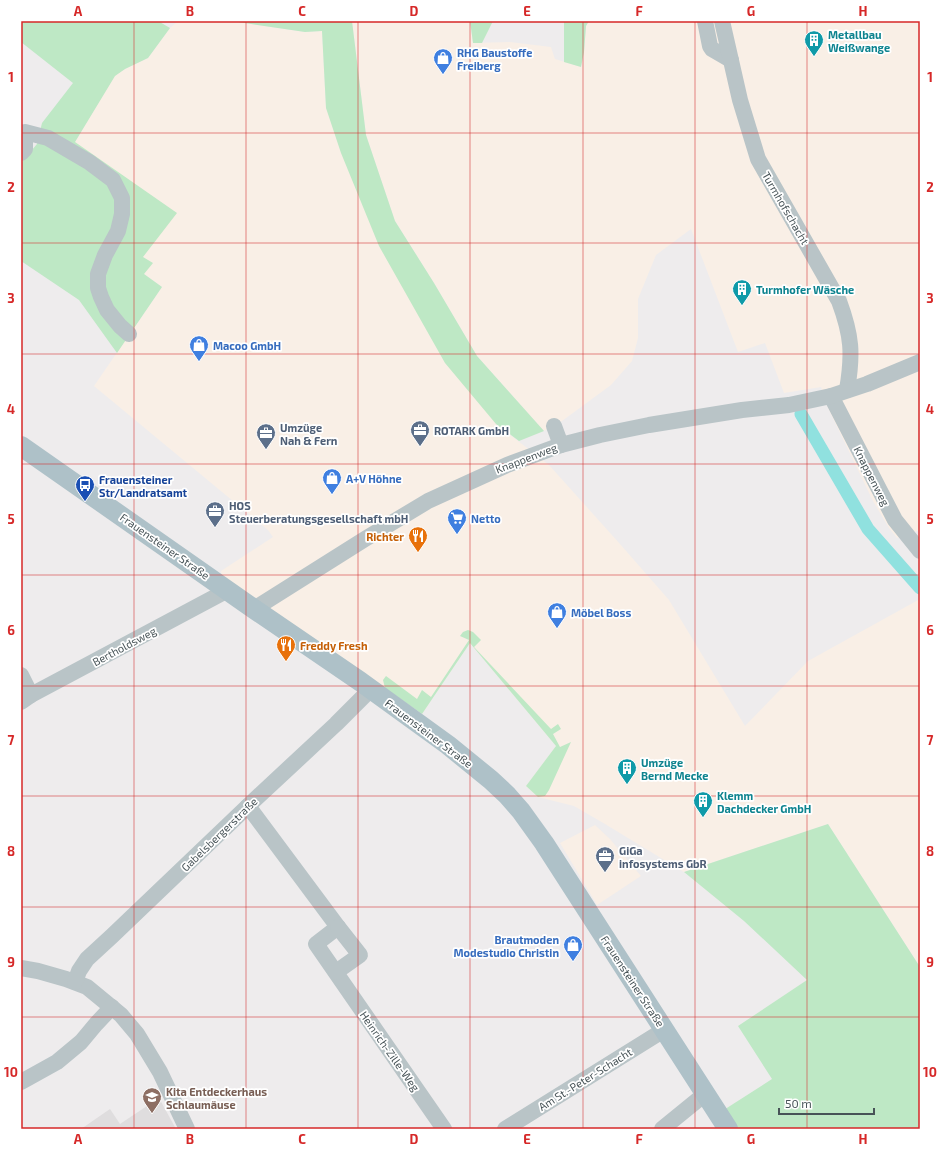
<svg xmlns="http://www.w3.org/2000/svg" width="941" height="1150" font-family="'Exo 2',sans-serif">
<rect width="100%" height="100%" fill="#eeeced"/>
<g fill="#f9efe6">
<path d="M178,21H236L238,22L305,32L322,31L326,108L496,424L549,465L620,544L669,600L745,726L808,661L920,599V967L828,824L684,872L605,824L574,806L538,797L526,786L556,746L470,643L422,714L222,577L221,571L273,537L268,530L94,386L162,287L144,274L143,257L75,142L115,75L125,69L148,58L170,28Z"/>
<path d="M352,21H470L473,43L510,42L551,47L555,59L581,67L584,52L586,26L589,21H920V530L897,538L889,528L873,501L829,410L821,387L784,393L765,343L738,352L691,229L656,255L638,299V338L632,361L611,385L562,421L544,431L477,356L434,283L395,221L366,135Z"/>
<path d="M595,825L610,839L641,876L597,905L560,843Z"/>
</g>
<path fill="#dfddde" d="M159,1098L176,1129H81L110,1109L120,1124Z"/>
<g fill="#bee8c5">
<path d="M21,21H158L170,28L148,58L125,69L115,76L75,142L177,213L143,257L153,263L144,274L162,287L117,353L79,300L21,261V163L37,144L42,123L73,83L21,42Z"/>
<path d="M236,21H352L366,135L395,221L434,283L477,356L544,431L519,441L496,424L445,363L379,246L341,153L326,108L322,31L305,32L238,22Z"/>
<path d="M470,21H493L482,43H473Z"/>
<path d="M564,21H589L586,26L584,52L581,67L564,62Z"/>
<path d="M468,630L473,632L481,640L474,647L551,729L558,724L561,729L553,734L560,747L571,742L549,790L545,796L538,797L526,786L556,746L470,643L422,714L385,688L383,680L386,676L417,699L422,690L431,697L469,640L460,636L463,632Z"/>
<path d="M828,824L920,967V1129H731L719,1113L772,1079L738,1026L807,980L744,921L684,872Z"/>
</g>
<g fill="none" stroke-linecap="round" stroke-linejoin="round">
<path stroke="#90e1df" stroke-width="13" d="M801,414L868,529L920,588"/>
<g stroke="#b9c4c7" stroke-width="16">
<path d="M705,21L710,46L712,49L731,60"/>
<path d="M722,21L740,100L758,159L839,301C852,336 853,354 847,390"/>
<path d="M21,153L25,149V132L48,138L89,162L113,180L122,198V214L118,231L105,255L98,274V288L101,297L107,310L120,326L129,334"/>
<path d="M831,396L895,520L920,551"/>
<path d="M554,426L561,445"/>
<path d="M254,609L365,539L428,501L507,465L561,445L600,435L649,425L742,410L789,405L831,396L867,384L920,362"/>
<path d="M21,675L31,695"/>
<path d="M21,702L31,695L228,590"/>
<path d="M248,806L338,927L316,944L444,1129"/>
<path d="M21,968L38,971L66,979L87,987L121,1015L137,1034L160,1072L187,1129"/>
<path d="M336,972L360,955L338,927"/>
<path d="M75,982L79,971L87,959L112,936L248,806L336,724L370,690"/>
<path d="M21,1082L57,1062L81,1042L96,1024L112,1007"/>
<path d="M505,1129L664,1030"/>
<path d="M662,1129L705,1094"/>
</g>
<path stroke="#aec1c8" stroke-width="20" d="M21,446L254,609L361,682L448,745L491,780L507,795L521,811L544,843L728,1129"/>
</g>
<path fill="none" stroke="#d62828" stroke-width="1" stroke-opacity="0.55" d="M134,21V1129M246,21V1129M358,21V1129M470,21V1129M583,21V1129M695,21V1129M807,21V1129M21,133H920M21,243H920M21,354H920M21,464H920M21,575H920M21,686H920M21,796H920M21,907H920M21,1017H920"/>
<defs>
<symbol id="building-pin" viewBox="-11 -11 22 30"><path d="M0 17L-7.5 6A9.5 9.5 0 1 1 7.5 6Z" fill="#0f9aa8" stroke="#fff"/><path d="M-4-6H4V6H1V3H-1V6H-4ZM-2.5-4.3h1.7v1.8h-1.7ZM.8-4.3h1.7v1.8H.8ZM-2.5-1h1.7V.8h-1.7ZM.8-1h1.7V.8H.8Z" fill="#fff"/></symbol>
<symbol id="shop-pin" viewBox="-11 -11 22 30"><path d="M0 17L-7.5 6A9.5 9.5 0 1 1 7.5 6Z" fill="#3f7fe0" stroke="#fff"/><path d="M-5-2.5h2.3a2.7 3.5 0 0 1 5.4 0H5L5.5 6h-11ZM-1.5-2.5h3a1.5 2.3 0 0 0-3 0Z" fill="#fff"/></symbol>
<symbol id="office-pin" viewBox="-11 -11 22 30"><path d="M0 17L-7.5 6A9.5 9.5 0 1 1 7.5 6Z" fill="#5c6f8a" stroke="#fff"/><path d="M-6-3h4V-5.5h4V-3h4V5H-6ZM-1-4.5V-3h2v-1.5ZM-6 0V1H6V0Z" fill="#fff"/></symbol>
<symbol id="bus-pin" viewBox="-11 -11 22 30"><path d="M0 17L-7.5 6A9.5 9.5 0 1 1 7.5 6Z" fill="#1a4fb4" stroke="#fff"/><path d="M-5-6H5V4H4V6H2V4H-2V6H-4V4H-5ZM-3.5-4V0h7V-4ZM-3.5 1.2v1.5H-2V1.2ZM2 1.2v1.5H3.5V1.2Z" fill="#fff"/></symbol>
<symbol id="supermarket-pin" viewBox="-11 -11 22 30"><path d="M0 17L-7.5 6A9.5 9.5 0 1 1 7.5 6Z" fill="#3f7fe0" stroke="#fff"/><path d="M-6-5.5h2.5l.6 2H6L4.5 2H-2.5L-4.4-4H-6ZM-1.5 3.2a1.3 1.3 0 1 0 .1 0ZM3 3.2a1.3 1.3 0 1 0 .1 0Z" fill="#fff"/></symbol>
<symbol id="restaurant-pin" viewBox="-11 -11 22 30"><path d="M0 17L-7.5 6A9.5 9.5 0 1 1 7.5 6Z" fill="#e8710a" stroke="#fff"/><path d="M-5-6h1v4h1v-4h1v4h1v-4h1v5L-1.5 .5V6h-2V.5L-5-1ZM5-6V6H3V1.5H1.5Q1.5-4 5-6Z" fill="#fff"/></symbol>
<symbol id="school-pin" viewBox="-11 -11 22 30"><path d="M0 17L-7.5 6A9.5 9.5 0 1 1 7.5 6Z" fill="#8d6e63" stroke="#fff"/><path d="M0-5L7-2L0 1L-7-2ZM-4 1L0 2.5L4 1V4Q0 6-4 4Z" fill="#fff"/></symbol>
</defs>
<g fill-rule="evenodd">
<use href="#building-pin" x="803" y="29" width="22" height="30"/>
<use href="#shop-pin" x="432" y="47" width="22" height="30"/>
<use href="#building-pin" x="731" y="278" width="22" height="30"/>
<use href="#shop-pin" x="188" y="334" width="22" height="30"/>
<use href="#office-pin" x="409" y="419" width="22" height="30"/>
<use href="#office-pin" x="255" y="422" width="22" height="30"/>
<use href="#shop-pin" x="321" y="467" width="22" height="30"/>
<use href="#bus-pin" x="74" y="474" width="22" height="30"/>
<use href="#office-pin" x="204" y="500" width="22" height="30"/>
<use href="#supermarket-pin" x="446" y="507" width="22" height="30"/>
<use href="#restaurant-pin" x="407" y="525" width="22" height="30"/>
<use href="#shop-pin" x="546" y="601" width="22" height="30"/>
<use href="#restaurant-pin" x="275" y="634" width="22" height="30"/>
<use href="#building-pin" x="616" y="757" width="22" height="30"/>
<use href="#building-pin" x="692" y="790" width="22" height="30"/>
<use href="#office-pin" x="594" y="845" width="22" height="30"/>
<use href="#shop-pin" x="562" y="934" width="22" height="30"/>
<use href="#school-pin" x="141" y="1086" width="22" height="30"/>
</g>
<g text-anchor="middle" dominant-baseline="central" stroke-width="3.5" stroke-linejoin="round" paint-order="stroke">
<g font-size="11" font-weight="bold" fill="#0d838f" stroke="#fff" text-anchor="start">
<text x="828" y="34">Metallbau<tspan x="828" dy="13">Weißwange</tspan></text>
<text x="756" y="289">Turmhofer Wäsche</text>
<text x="641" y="762">Umzüge<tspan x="641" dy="13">Bernd Mecke</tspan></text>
<text x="717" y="795">Klemm<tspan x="717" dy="13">Dachdecker GmbH</tspan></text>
</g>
<g font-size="11" font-weight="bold" fill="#366cbe" stroke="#fff" text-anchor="start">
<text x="457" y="52">RHG Baustoffe<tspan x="457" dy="13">Freiberg</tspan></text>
<text x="213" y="345">Macoo GmbH</text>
<text x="346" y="478">A+V Höhne</text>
<text x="471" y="518">Netto</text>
<text x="571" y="612">Möbel Boss</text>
<text x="559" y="939" text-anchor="end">Brautmoden<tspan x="559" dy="13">Modestudio Christin</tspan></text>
</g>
<g font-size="11" fill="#475357" stroke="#fff">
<text transform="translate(786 208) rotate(60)">Turmhofschacht</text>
<text transform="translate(526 458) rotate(-21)">Knappenweg</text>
<text transform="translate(872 476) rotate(63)">Knappenweg</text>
<text transform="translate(165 546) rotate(35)">Frauensteiner Straße</text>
<text transform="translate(124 646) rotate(-28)">Bertholdsweg</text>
<text transform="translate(429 733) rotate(37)">Frauensteiner Straße</text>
<text transform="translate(219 834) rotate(-44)">Gabelsbergerstraße</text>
<text transform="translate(633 981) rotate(57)">Frauensteiner Straße</text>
<text transform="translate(390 1051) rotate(55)">Heinrich-Zille-Weg</text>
<text transform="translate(585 1079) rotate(-32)">Am St.-Peter-Schacht</text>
</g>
<g font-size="11" font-weight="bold" fill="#4e5e75" stroke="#fff" text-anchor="start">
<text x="280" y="427">Umzüge<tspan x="280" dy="13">Nah &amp; Fern</tspan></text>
<text x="434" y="430">ROTARK GmbH</text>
<text x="229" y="505">HOS<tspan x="229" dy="13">Steuerberatungsgesellschaft mbH</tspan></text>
<text x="619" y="850">GiGa<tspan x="619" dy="13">infosystems GbR</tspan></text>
</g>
<g font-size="11" font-weight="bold" fill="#164399" stroke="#fff" text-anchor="start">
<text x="99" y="479">Frauensteiner<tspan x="99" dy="13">Str/Landratsamt</tspan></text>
</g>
<g font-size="11" font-weight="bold" fill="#c56008" stroke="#fff" text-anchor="end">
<text x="404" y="536">Richter</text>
<text x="300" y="645" text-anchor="start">Freddy Fresh</text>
</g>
<g font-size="11" font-weight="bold" fill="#785e54" stroke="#fff" text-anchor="start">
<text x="166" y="1091">Kita Entdeckerhaus<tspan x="166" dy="13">Schlaumäuse</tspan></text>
</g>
</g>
<rect width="941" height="1150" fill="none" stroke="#ffffff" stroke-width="44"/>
<path d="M779 1108v6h95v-6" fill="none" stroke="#475357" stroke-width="2"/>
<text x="785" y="1108" font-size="12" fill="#475357" stroke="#ffffff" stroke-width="3" paint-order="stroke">50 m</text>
<rect x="22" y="22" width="897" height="1106" fill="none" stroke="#d62828" stroke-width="1.5"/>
<g font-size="13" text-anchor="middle" font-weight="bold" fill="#d62828">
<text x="78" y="16">A</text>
<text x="190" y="16">B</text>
<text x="302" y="16">C</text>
<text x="414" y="16">D</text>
<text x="527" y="16">E</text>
<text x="639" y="16">F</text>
<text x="751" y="16">G</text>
<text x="863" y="16">H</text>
<text x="11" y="82">1</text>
<text x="930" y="82">1</text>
<text x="11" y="192">2</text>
<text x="930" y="192">2</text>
<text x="11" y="303">3</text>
<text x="930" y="303">3</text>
<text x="11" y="414">4</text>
<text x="930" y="414">4</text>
<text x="11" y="524">5</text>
<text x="930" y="524">5</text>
<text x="11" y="635">6</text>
<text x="930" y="635">6</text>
<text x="11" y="745">7</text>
<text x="930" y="745">7</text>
<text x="11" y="856">8</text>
<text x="930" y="856">8</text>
<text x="11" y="967">9</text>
<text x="930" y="967">9</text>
<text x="11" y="1077">10</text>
<text x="930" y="1077">10</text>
<text x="78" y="1144">A</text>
<text x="190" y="1144">B</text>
<text x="302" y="1144">C</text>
<text x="414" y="1144">D</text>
<text x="527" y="1144">E</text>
<text x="639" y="1144">F</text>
<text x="751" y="1144">G</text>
<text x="863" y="1144">H</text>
</g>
</svg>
